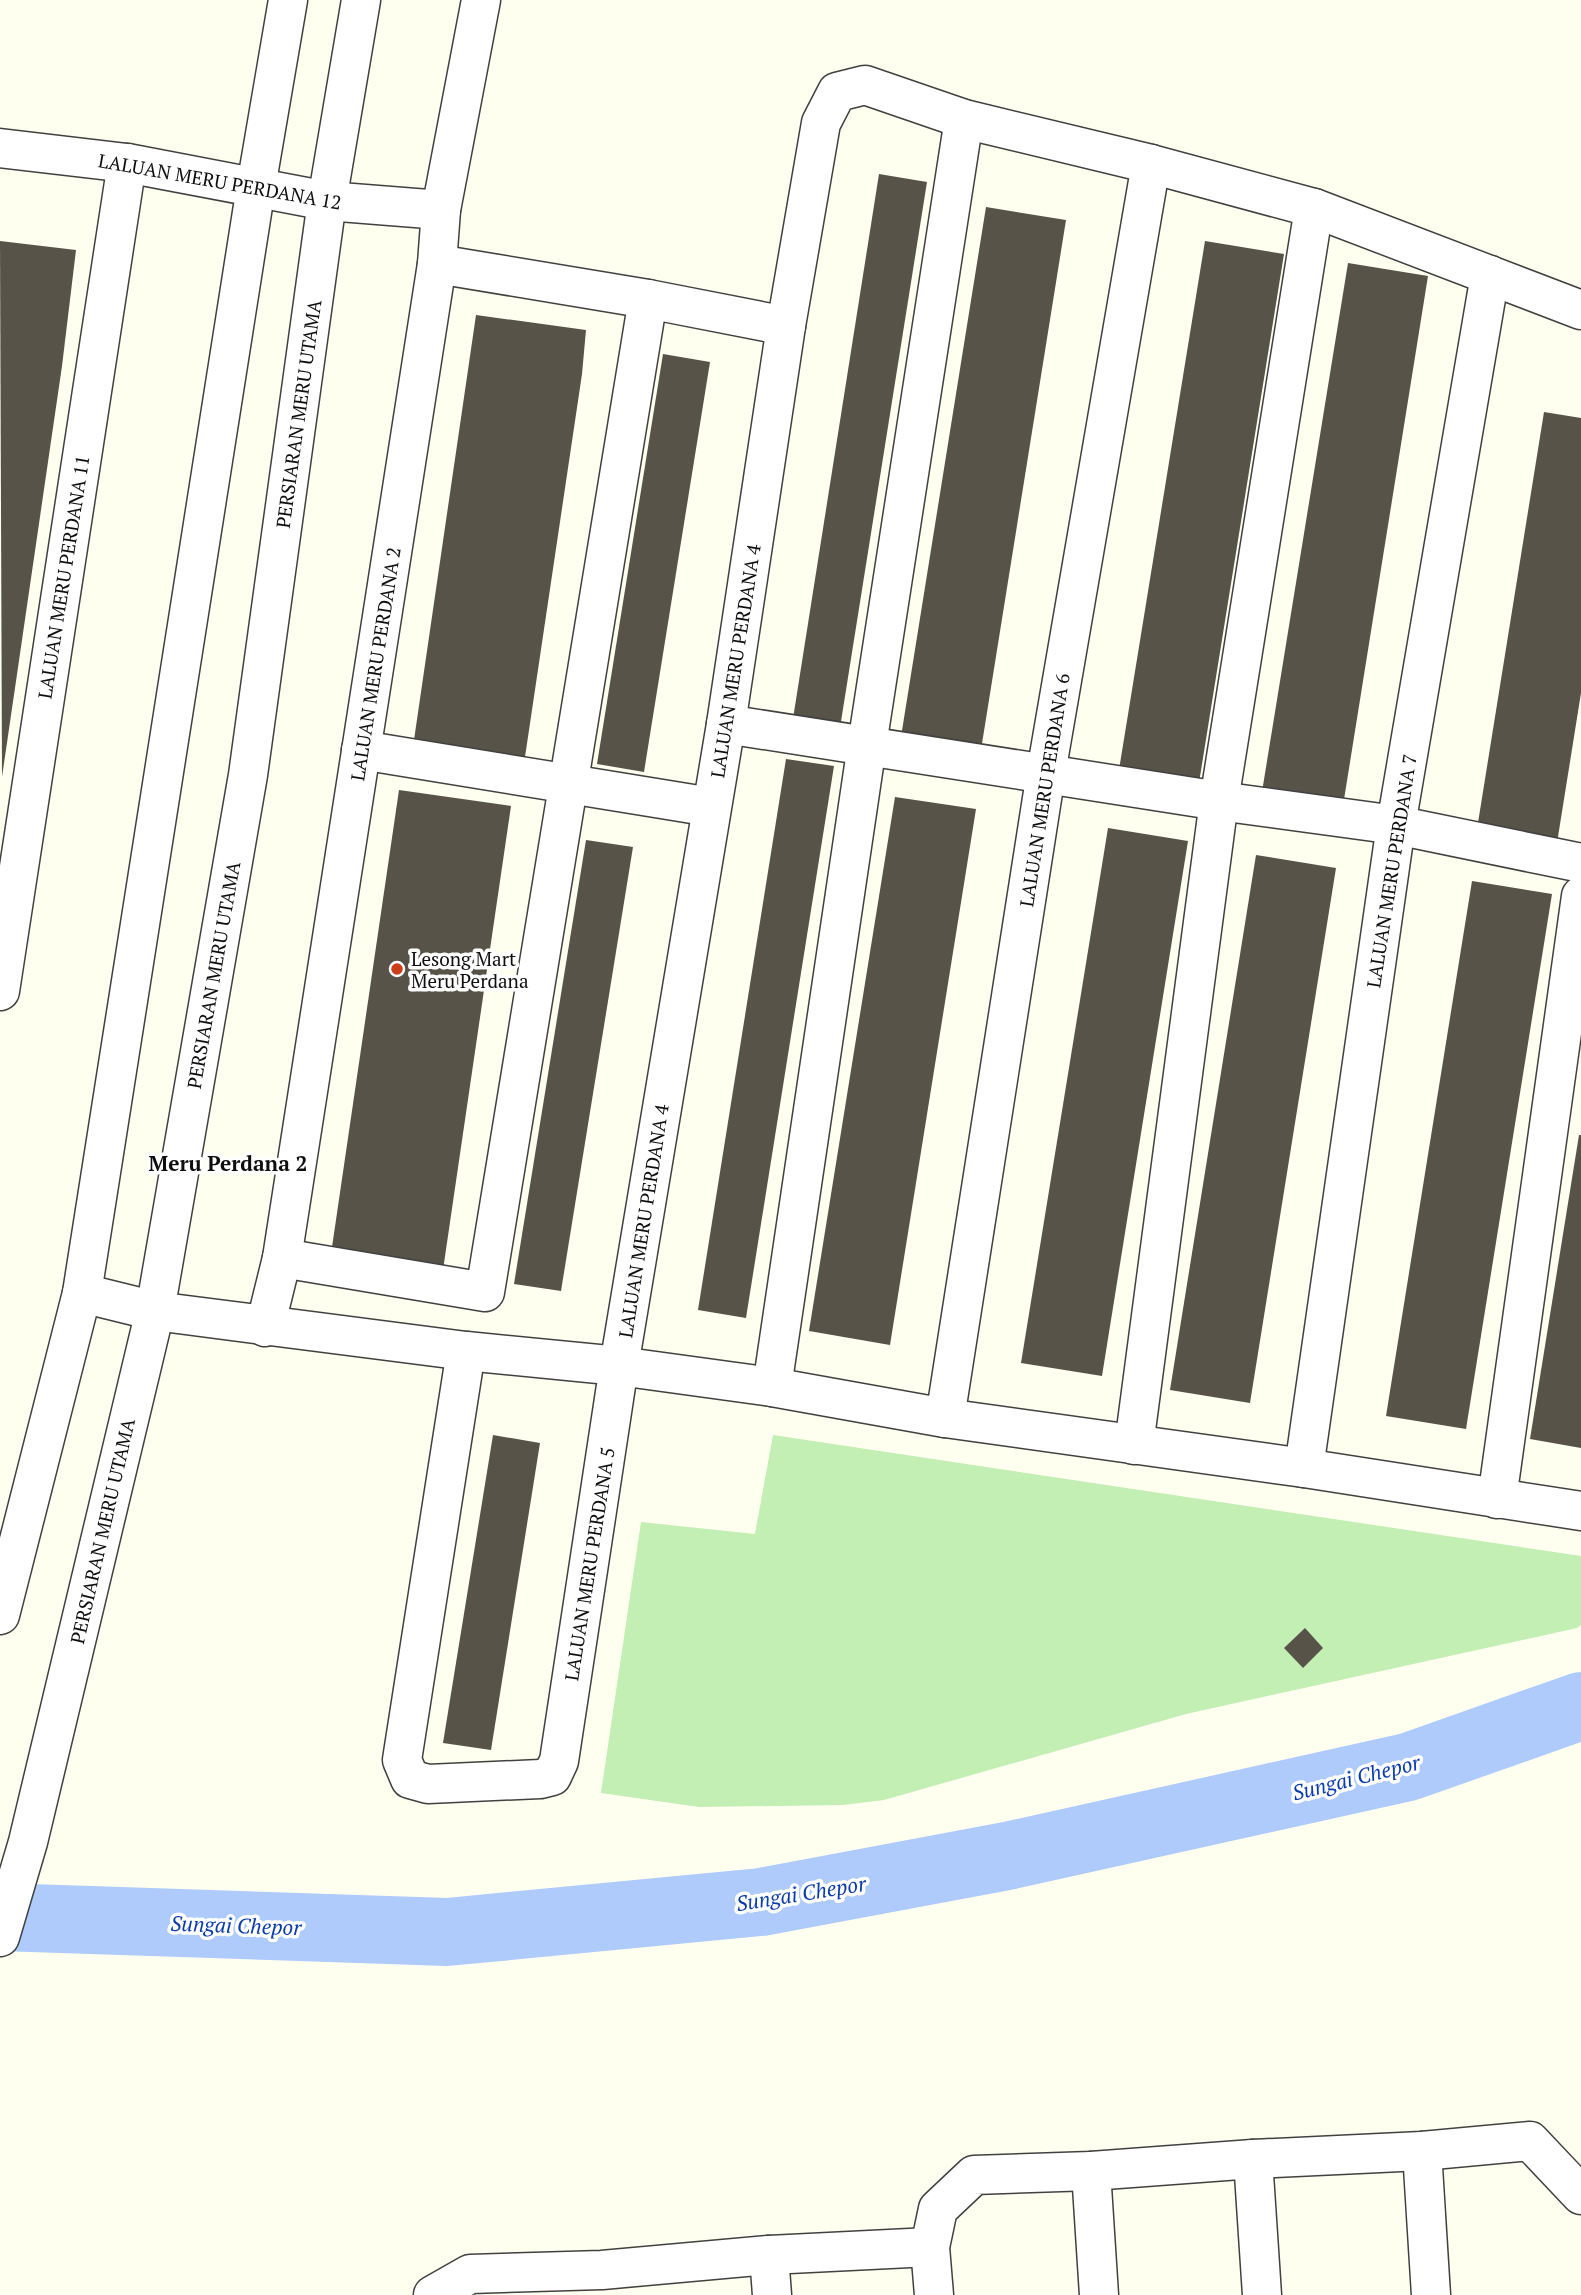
<svg xmlns="http://www.w3.org/2000/svg" width="1581" height="2295" font-family="'PT Serif',serif">
<rect width="100%" height="100%" fill="#feffef"/>
<path fill="#c3eeb4" d="M773,1435L1581,1556V1625L1577,1628L1186,1714L884,1800L843,1805L699,1807L601,1793L641,1522L755,1534Z"/>
<g fill="none" stroke-linecap="round" stroke-linejoin="round">
<path stroke="#aecbfc" stroke-width="68" d="M0,1917L447,1932L761,1902L1007,1856L1408,1767L1581,1706"/>
</g>
<g fill="#585349">
<path d="M879,174L927,182L839,734L792,725Z"/>
<path d="M986,207L1066,220L980,756L900,743Z"/>
<path d="M0,241L76,250L62,366L2,777Z"/>
<path d="M1205,241L1284,254L1198,789L1118,776Z"/>
<path d="M1348,263L1428,276L1342,812L1261,798Z"/>
<path d="M476,315L586,330L582,374L525,757L414,740Z"/>
<path d="M663,354L710,362L644,772L597,764Z"/>
<path d="M1544,412L1581,418V693L1557,843L1477,829Z"/>
<path d="M786,759L834,766L746,1318L698,1310Z"/>
<path d="M399,790L511,806L443,1270L331,1254Z"/>
<path d="M895,797L976,809L890,1345L809,1331Z"/>
<path d="M1108,828L1188,841L1102,1376L1021,1363Z"/>
<path d="M586,840L633,847L561,1291L514,1284Z"/>
<path d="M1256,855L1336,868L1250,1403L1170,1390Z"/>
<path d="M1472,881L1552,894L1466,1429L1386,1416Z"/>
<path d="M1579,1135H1581V1448L1530,1439Z"/>
<path d="M493,1435L540,1443L491,1750L443,1743Z"/>
<path d="M1305,1628L1323,1648L1303,1668L1284,1648Z"/>
</g>
<g fill="none" stroke-linecap="round" stroke-linejoin="round">
<defs>
<g id="minor">
<path d="M0,148L127,163L327,201L441,210"/>
<path d="M648,299L786,326"/>
<path d="M726,724L1219,801L1396,825L1581,863"/>
<path d="M361,750L711,807"/>
<path d="M0,991L127,163"/>
<path d="M282,1258L485,1292L648,299L437,264"/>
<path d="M82,1293L155,1311L466,1351L619,1366L772,1387L945,1418L1304,1468L1581,1511"/>
<path d="M265,1327L282,1258L437,264L441,210L481,0"/>
<path d="M466,1351L402,1760L410,1779L428,1784L540,1779L552,1776L559,1761L619,1366L726,724L786,326L821,123L837,92L865,85L964,119L1151,164L1314,208L1581,310"/>
<path d="M772,1387L867,745L964,119"/>
<path d="M945,1418L1046,773L1151,164"/>
<path d="M1134,1445L1219,801L1314,208"/>
<path d="M1304,1468L1396,825L1490,275"/>
<path d="M1497,1499L1581,896"/>
<path d="M0,1615L82,1293L256,187L288,0"/>
<path d="M0,1937L28,1842L155,1311L248,775L327,201L361,0"/>
<path d="M1422,2151L1431,2295"/>
<path d="M1253,2159L1262,2295"/>
<path d="M1091,2171L1099,2295"/>
<path d="M769,2255L772,2295"/>
<path d="M433,2295L470,2274L602,2270L769,2255L930,2247"/>
<path d="M934,2295L930,2247L938,2209L974,2175L1091,2171L1253,2159L1422,2151L1530,2141L1581,2195"/>
</g>
</defs>
<use href="#minor" stroke="#414141" stroke-width="41"/>
<use href="#minor" stroke="#fff" stroke-width="38"/>
</g>
<circle fill="#cb3e19" stroke="#fff" stroke-width="2.5" cx="397" cy="969" r="7"/>
<g text-anchor="middle" dominant-baseline="central" stroke-width="7" stroke-linejoin="round" paint-order="stroke">
<g font-size="19" fill="#0e0e0e" stroke="#fff">
<text transform="translate(220 181) rotate(10)">LALUAN MERU PERDANA 12</text>
<text transform="translate(298 414) rotate(-82)">PERSIARAN MERU UTAMA</text>
<text transform="translate(63 577) rotate(-81)">LALUAN MERU PERDANA 11</text>
<text transform="translate(735 661) rotate(-81)">LALUAN MERU PERDANA 4</text>
<text transform="translate(375 664) rotate(-81)">LALUAN MERU PERDANA 2</text>
<text transform="translate(1044 790) rotate(-81)">LALUAN MERU PERDANA 6</text>
<text transform="translate(1391 871) rotate(-81)">LALUAN MERU PERDANA 7</text>
<text transform="translate(213 975) rotate(-80)">PERSIARAN MERU UTAMA</text>
<text transform="translate(643 1221) rotate(-81)">LALUAN MERU PERDANA 4</text>
<text transform="translate(102 1531) rotate(-77)">PERSIARAN MERU UTAMA</text>
<text transform="translate(589 1564) rotate(-81)">LALUAN MERU PERDANA 5</text>
</g>
<g font-size="19" fill="#0e0e0e" stroke="#fff" text-anchor="start">
<text x="411" y="958">Lesong Mart<tspan x="411" dy="22">Meru Perdana</tspan></text>
</g>
<g font-size="21" font-weight="bold" fill="#0e0e0e" stroke="#fff">
<text x="228" y="1163">Meru Perdana 2</text>
</g>
<g font-size="21" font-style="italic" fill="#0b3cac" stroke="#fff">
<text transform="translate(1356 1777) rotate(-14)">Sungai Chepor</text>
<text transform="translate(801 1893) rotate(-9)">Sungai Chepor</text>
<text transform="translate(236 1925) rotate(2)">Sungai Chepor</text>
</g>
</g>
</svg>
